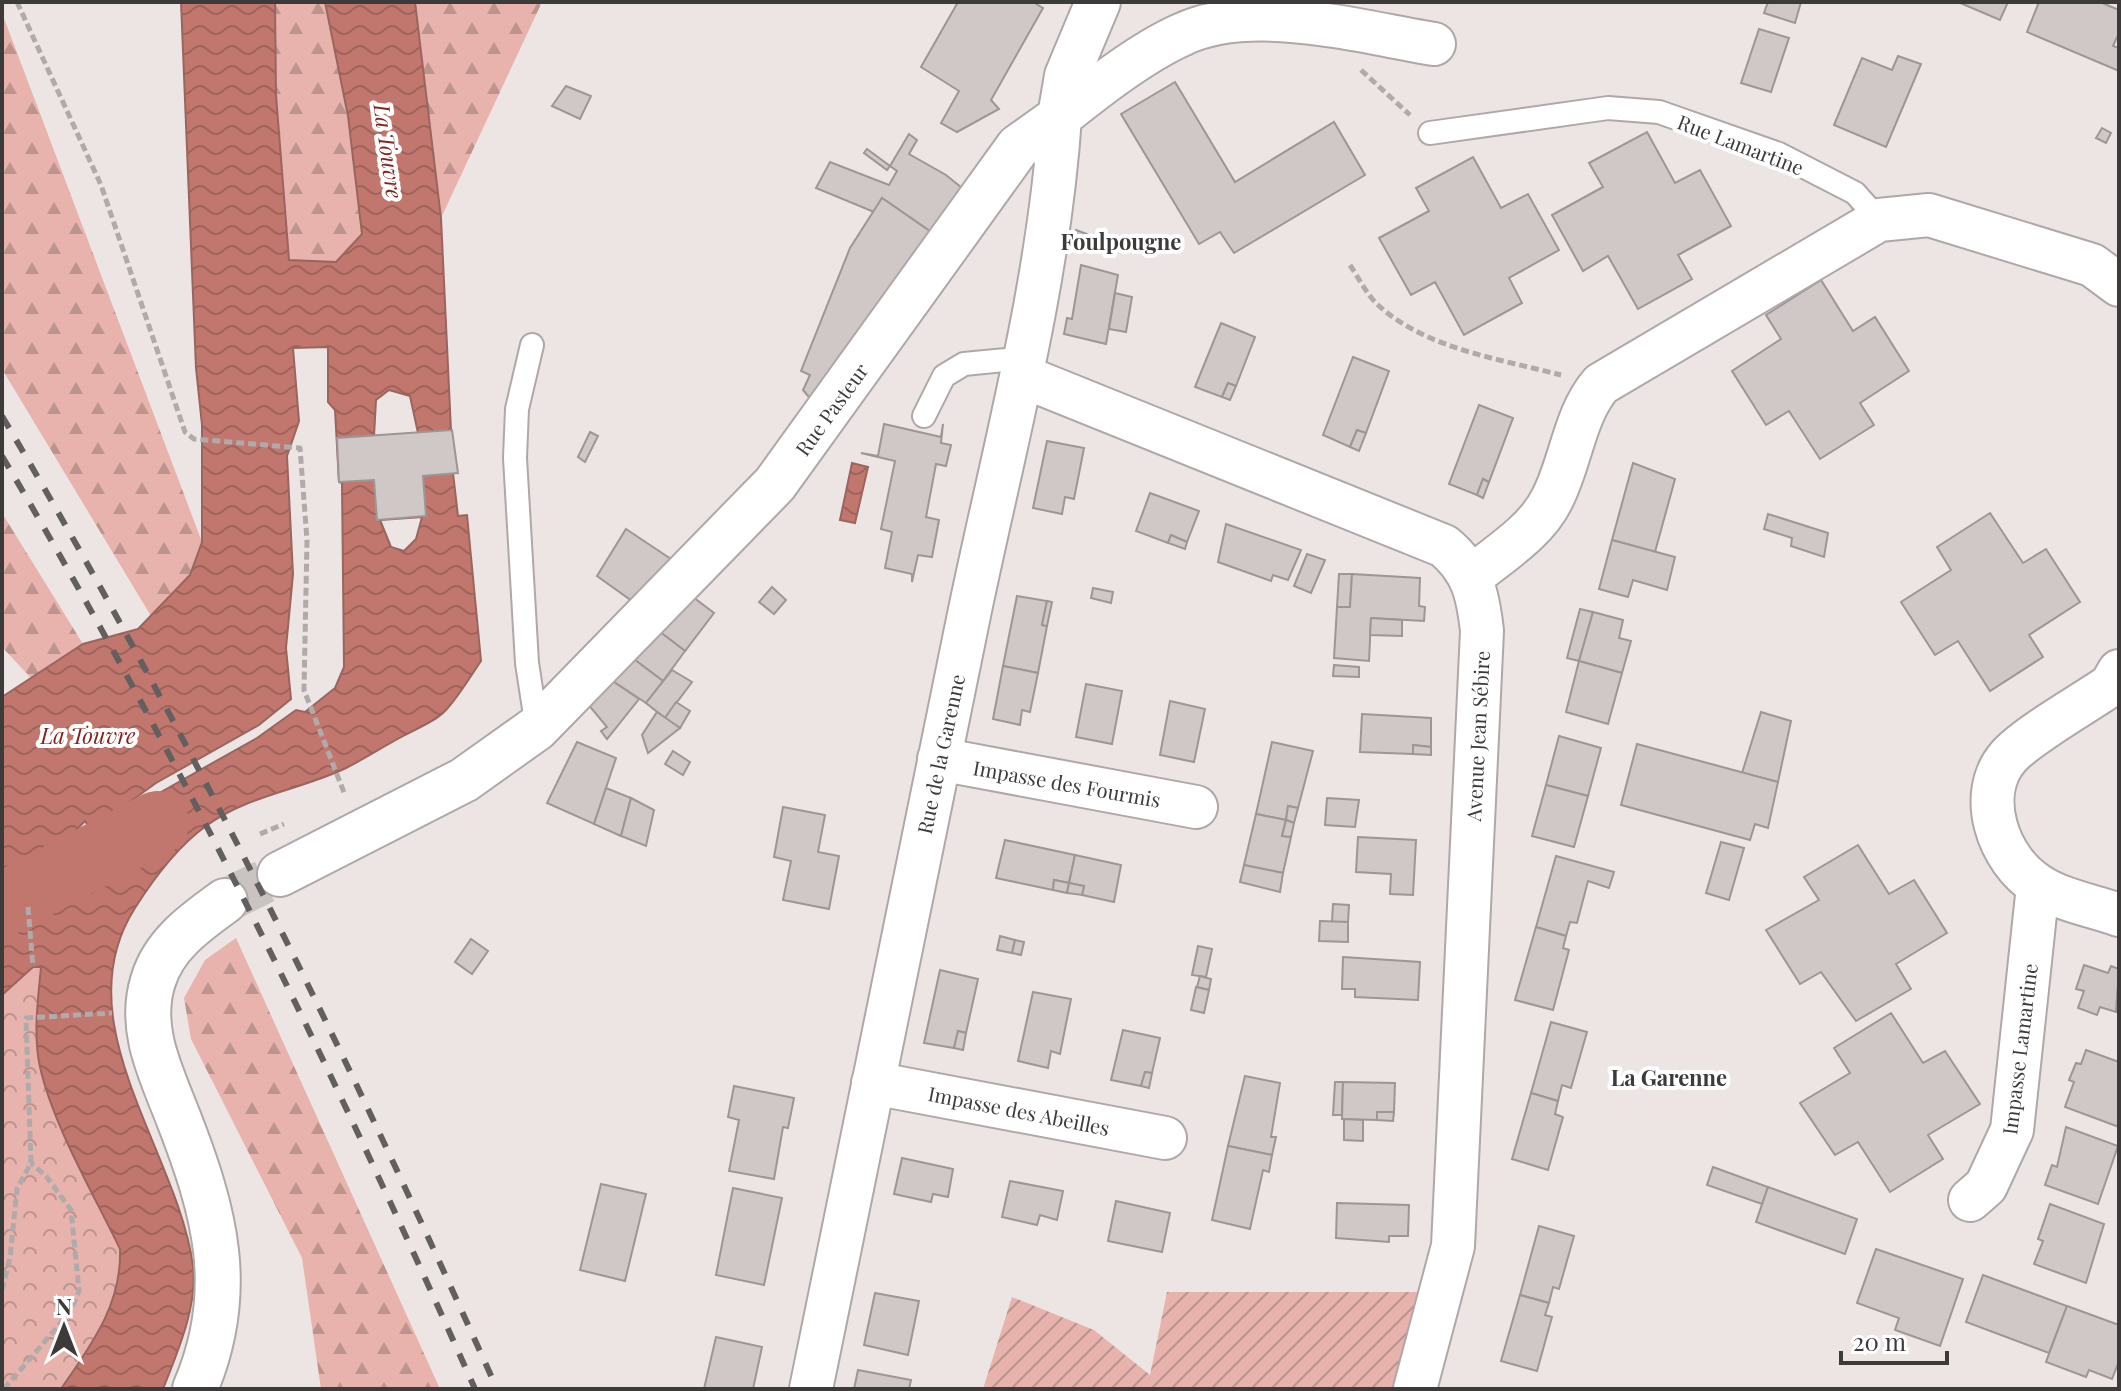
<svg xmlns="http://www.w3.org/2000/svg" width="2121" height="1391" font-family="'Playfair Display',serif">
<defs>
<pattern id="forest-firs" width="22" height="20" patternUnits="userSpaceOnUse" patternTransform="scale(2)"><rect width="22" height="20" fill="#e7b3ac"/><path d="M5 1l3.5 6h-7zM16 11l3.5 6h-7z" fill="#bc938d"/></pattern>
<pattern id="park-crowns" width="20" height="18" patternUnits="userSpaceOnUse" patternTransform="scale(2)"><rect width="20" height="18" fill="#e7b3ac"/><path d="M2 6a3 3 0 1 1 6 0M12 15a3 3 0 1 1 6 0" fill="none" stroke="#bc938d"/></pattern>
<pattern id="garden-furrows" width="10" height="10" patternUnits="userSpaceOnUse" patternTransform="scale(2)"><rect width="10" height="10" fill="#e7b3ac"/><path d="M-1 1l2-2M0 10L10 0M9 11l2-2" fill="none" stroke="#bc938d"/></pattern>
<pattern id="water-waves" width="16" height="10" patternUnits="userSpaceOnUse" patternTransform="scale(2)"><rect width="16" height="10" fill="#c1776e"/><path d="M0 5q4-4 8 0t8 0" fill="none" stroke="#9e635b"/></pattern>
</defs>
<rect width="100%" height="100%" fill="#ece5e4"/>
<g fill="url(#forest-firs)">
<path d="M227,2H542L441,218L257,294Z"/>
<path d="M2,13L202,542L190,575L151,616L2,369Z"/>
<path d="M2,513L83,644L31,678L2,647Z"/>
<path d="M236,938L440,1389H321L302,1258L191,1039L184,998L205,960Z"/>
</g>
<path fill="url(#park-crowns)" d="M33,967H41L40,1066L53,1104L120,1249C122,1305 91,1345 61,1389H2V995Z"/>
<path fill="url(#garden-furrows)" d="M1167,1292H1428L1399,1389H983L1012,1297L1094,1330L1150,1375Z"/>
<g fill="url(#water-waves)" stroke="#99655e" stroke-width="2" fill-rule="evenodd">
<path d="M181,2H275L276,95L289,260L336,262L362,234L348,116L325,2H415L441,218L453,473L458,516L467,515L481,661C470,677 459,696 446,710C434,723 409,732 394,741C378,750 362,760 346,768C300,790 248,795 206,826C177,847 154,878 135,908C62,1022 178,1151 193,1266C198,1306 177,1353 163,1389H61C91,1345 122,1305 120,1249C94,1195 53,1125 40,1067C33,1035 38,999 41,967H33L2,995V697L83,644L138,629L190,575L202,542V425L196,368ZM328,347V402L335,410L339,482L342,483L344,667L335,688L305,712L296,710L257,738L161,792L97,840L103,848L24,909L19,905L57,850L85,821L91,830L156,783L259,725L291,699L286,648L293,574L287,456L299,421L293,348ZM389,390L410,396L418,433L374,436L376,400ZM422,517L416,539L404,551L391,547L380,520Z"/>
<path d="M852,463L868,467L855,523L840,520Z"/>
</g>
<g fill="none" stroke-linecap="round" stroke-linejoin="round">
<path stroke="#c1776e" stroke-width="64" d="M2,905L157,823"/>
</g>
<g fill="#cfc8c7" stroke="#9d9695" stroke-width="2">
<path d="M958,2H1033L1043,8L991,100L999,109L957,132L941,123L959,91L921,67Z"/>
<path d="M1768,2H1801L1795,23L1764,13Z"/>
<path d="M1958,2H2008L2000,20Z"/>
<path d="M2039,2H2100L2119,10V33L2113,46L2119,48V71L2027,32Z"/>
<path d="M1759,29L1789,38L1771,92L1741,83Z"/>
<path d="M1898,56L1921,64L1886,147L1834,125L1862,58L1892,70Z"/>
<path d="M1175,82L1235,182L1334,122L1365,175L1234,253L1220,232L1199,244L1121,114Z"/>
<path d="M566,86L591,96L580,119L552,106Z"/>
<path d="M2102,128L2111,133L2106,143L2096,138Z"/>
<path d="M1647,132L1675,183L1700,170L1731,226L1678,255L1692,279L1638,309L1608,256L1583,271L1552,215L1603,187L1589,163Z"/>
<path d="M909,134L917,140L909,154L946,175L962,188L934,234L882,198L874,212L816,188L830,162L889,185L897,171L890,166Z"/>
<path d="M867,149L890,166L887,170L864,153Z"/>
<path d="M1473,157L1501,208L1528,194L1559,250L1509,278L1522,303L1464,335L1435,282L1411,295L1379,238L1429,211L1416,188Z"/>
<path d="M882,198L934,234L814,403L803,390L810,375L801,371L850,248Z"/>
<path d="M1076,230L1087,234L1080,252L1069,248Z"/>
<path d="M1081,265L1118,275L1106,344L1064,334L1067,318L1072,319Z"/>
<path d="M1821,280L1853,331L1875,317L1909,371L1860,403L1874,425L1820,459L1789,411L1766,425L1732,371L1781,339L1766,315Z"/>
<path d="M1115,293L1132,297L1126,332L1109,329Z"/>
<path d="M1221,323L1255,337L1236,386L1228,383L1222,397L1195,387Z"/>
<path d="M1353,357L1389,371L1366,433L1357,430L1350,447L1323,435Z"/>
<path d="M1228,383L1236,386L1230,400L1222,397Z"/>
<path d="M1479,405L1513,418L1489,482L1483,479L1477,495L1449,484Z"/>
<path d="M884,424L941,437L943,424L941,443L951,445L946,466L936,464L926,517L939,520L932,557L918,555L912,582V574L885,568L892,532L881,529L895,461L861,453L878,456Z"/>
<path d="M452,430L458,473L423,476L426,516L377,520L374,480L339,482L337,438Z"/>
<path d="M1357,430L1366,433L1359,451L1350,447Z"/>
<path d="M590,432L598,436L585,462L578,457Z"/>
<path d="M1047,441L1084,448L1074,499L1065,497L1062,514L1033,508Z"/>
<path d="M1633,463L1675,479L1655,552L1612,540Z"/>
<path d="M1483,479L1489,482L1483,498L1477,495Z"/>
<path d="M1150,493L1199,511L1187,542L1171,535L1168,543L1136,531Z"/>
<path d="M1990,513L2023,563L2046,549L2080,602L2029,635L2043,657L1990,691L1958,641L1935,655L1901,602L1951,570L1937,547Z"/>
<path d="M1768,514L1828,533L1824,557L1791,546L1792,538L1764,529Z"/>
<path d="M1226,524L1301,550L1288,580L1273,575L1271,581L1218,562Z"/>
<path d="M626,529L671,559L639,606L597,576Z"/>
<path d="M1171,535L1187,542L1185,549L1168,543Z"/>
<path d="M1612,540L1675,557L1667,590L1633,580L1628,597L1599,589Z"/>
<path d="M1307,554L1325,560L1311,593L1294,586Z"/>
<path d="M1339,574H1352L1350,607H1337Z"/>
<path d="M1352,574L1420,578L1419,606L1425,607L1424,621L1371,618L1369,661L1334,658L1337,607H1350Z"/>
<path d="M772,587L786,600L774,614L759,602Z"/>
<path d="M681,588L714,613L685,651L651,625Z"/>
<path d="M1093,588L1113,592L1111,603L1091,598Z"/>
<path d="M1017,596L1047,601L1042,625L1047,626L1038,673L1003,666Z"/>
<path d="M1047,601L1052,602L1047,626L1042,625Z"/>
<path d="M1580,609L1593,612L1579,661L1567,658Z"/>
<path d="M1593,612L1623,620L1619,638L1631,641L1622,673L1579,661Z"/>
<path d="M1371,618L1402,620V636L1370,635Z"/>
<path d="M651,625L685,651L663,681L627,654Z"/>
<path d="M627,654L663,681L646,703L608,678Z"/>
<path d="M1579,661L1622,673L1608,724L1566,712Z"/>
<path d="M1334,665L1359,667V677L1333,676Z"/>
<path d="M1003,666L1038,673L1030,712L1022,710L1020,725L993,719Z"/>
<path d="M672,670L692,682L665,718L646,703Z"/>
<path d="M608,678L639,699L607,739L601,731L607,727L587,703Z"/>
<path d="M1086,684L1122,691L1112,744L1076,737Z"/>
<path d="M1170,701L1205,709L1194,762L1160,755Z"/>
<path d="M676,702L690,711L680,728L665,718Z"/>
<path d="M657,712L680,728L648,753L642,735Z"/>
<path d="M1761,712L1791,721L1778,782L1742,773Z"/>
<path d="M1362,714L1431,718V747L1413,745V754L1360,752Z"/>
<path d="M1559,736L1601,748L1588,796L1546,785Z"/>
<path d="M577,742L616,758L594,824L547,803Z"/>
<path d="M1272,742L1313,751L1298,808L1288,806L1286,820L1256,814Z"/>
<path d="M1637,744L1778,782L1768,828L1755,824L1750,840L1621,805Z"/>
<path d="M1413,745L1431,747V755L1413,754Z"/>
<path d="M673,751L690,762L683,775L665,764Z"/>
<path d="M1546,785L1588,796L1574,847L1532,836Z"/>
<path d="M606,788L631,798L621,836L594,824Z"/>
<path d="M631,798L654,810L646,846L621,836Z"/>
<path d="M1327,798L1359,800L1355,827L1325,825Z"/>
<path d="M1288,806L1298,808L1294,823L1286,820Z"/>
<path d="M783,807L825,815L818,852L839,856L829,909L783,900L791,861L774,857Z"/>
<path d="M1256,814L1286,820L1282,836L1291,837L1283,873L1244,865Z"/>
<path d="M1286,820L1294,823L1291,837L1282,836Z"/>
<path d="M1358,837L1416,840L1413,895L1390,894L1391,874L1356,872Z"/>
<path d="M1005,840L1075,855L1069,883L1054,880L1053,890L996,878Z"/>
<path d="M1721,842L1744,848L1729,900L1706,893Z"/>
<path d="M1858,845L1889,894L1914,880L1947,933L1896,964L1911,989L1856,1021L1821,972L1800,984L1766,930L1819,900L1804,877Z"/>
<path d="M1075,855L1121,865L1114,902L1082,895L1084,886L1069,883Z"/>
<path d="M1556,856L1614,872L1609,888L1588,881L1577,923L1570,922L1566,936L1536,927Z"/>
<path d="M1244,865L1283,873L1280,892L1240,882Z"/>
<path d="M1054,880L1069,883L1067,893L1053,890Z"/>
<path d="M1069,883L1084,886L1082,895L1067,893Z"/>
<path d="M1333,904L1349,905L1348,922H1332Z"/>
<path d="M1320,921L1348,922V942L1319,941Z"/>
<path d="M1536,927L1566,936L1563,948L1569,950L1553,1010L1515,1000Z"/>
<path d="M1000,936L1015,940L1012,953L997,950Z"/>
<path d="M471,939L488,951L472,974L455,962Z"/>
<path d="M1015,940L1024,942L1021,955L1012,953Z"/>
<path d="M1198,946L1212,949L1206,977L1192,975Z"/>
<path d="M1343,957L1420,962L1418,1000L1355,997V989H1342Z"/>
<path d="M2084,965L2108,973L2111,966L2119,969L2116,1012L2100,1007L2097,1015L2078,1008L2084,991L2076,989Z"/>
<path d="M940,970L978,979L966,1033L958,1031L954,1048L924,1043Z"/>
<path d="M1200,976L1211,979L1209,990L1197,987Z"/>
<path d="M1196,987L1209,990L1204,1013L1191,1010Z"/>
<path d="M1033,992L1071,999L1060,1054L1051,1051L1048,1068L1018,1061Z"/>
<path d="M1891,1013L1923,1063L1945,1051L1980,1104L1928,1135L1943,1159L1890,1192L1858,1142L1835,1155L1800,1103L1850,1073L1834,1048Z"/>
<path d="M1551,1022L1587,1032L1571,1088L1562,1085L1558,1101L1531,1093Z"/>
<path d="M1123,1030L1160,1038L1152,1073L1145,1072L1141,1086L1111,1080Z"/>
<path d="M958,1031L966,1033L963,1050L954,1048Z"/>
<path d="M2086,1050L2119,1062V1127L2065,1107L2074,1082L2069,1080L2076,1063L2081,1064Z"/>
<path d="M1145,1072L1152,1073L1149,1088L1141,1086Z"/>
<path d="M1245,1076L1280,1083L1271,1137H1276L1272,1155L1228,1146Z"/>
<path d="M1335,1082H1343L1342,1115H1333Z"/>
<path d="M1343,1082L1395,1083L1394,1112H1377V1120L1342,1119Z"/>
<path d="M734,1086L794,1098L788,1128L783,1127L774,1179L729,1171L739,1120L728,1117Z"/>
<path d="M1531,1093L1558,1101L1555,1114L1563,1117L1548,1170L1512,1159Z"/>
<path d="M1377,1112H1394L1393,1121L1377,1120Z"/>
<path d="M1344,1119L1363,1120V1141L1344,1140Z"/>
<path d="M2066,1127L2118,1146L2098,1204L2045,1185L2052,1165L2057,1167Z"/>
<path d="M1228,1146L1272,1155L1269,1172L1263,1170L1250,1229L1212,1220Z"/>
<path d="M902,1158L953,1169L948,1197L933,1194L931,1202L894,1194Z"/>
<path d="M1713,1167L1768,1187L1762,1204L1707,1185Z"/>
<path d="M1010,1181L1063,1191L1057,1220L1040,1215L1037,1225L1002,1217Z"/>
<path d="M601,1184L646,1194L625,1281L580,1270Z"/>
<path d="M1768,1187L1857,1219L1845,1254L1756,1222Z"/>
<path d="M733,1188L782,1198L764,1285L716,1275Z"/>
<path d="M1116,1201L1170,1213L1162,1252L1108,1241Z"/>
<path d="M1337,1203L1409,1205L1408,1236H1389V1242L1336,1238Z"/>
<path d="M2050,1204L2104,1224L2086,1283L2034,1264L2043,1241L2038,1239Z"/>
<path d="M1539,1226L1574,1236L1559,1289L1553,1287L1549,1303L1520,1295Z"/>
<path d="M1876,1249L1963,1279L1940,1346L1895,1330L1899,1318L1857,1303Z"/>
<path d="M1983,1275L2067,1306L2049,1353L1966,1322Z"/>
<path d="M875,1293L919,1301L908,1355L864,1345Z"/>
<path d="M1520,1295L1549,1303L1545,1315L1552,1317L1537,1371L1501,1361Z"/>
<path d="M2067,1306L2119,1325V1361L2112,1379L2089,1370L2086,1377L2046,1362Z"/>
<path d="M716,1337L762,1347L753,1389H704Z"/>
<path d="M858,1370L911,1380L909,1389H854Z"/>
</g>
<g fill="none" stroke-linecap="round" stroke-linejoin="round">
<path stroke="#c9c3c2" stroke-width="44" stroke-dasharray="44 22" stroke-linecap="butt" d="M225,901L280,874"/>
<defs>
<g id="lane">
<path d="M1430,133L1608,108L1659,112L1779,154L1855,193L1879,220"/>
<path d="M532,345L517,409L515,458L527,663L537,728"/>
<path d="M924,416L944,376L964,364L1025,358"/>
</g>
<g id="street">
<path d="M1022,376L1444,546C1473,570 1478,595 1482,631L1453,1246L1415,1389"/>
<path d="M1471,577C1499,554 1536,532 1552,499C1571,463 1574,415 1601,384L1879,220L1929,215L2092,265L2119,285"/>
<path d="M2119,671L2111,685C2085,703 2028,735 2009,756C1975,794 1998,860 2038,885C2060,900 2094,906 2119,915"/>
<path d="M939,759L1196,807"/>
<path d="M873,1083L1165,1138"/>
<path d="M1970,1200L1986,1186L2012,1130L2038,886"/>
<path d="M811,1389C864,1129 915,869 970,610C1004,447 1049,284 1060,117C1095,89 1141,53 1181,35C1251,1 1360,32 1434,44"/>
</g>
<g id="secondary">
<path d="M280,874L464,780L537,728L775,484L1018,147L1060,117L1067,76L1098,2"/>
<path d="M195,1389C237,1291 215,1212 178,1117C161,1073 138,1029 153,981C164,944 196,922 225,901"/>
</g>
</defs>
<use href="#lane" stroke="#afa8a7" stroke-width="26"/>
<use href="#street" stroke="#afa8a7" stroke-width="46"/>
<use href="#secondary" stroke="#afa8a7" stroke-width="48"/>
<g stroke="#b0abaa" stroke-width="5" stroke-dasharray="8 4" stroke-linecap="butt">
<path d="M17,2L101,185L185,432L194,439L300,448L307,540L304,690L345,795"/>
<path d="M1361,70L1410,115"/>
<path d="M1350,265C1358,277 1367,295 1378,305C1426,349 1500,359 1561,375"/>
<path d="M260,834L284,824"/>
<path d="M28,907L33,967"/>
<path d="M2,1290L10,1258L17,1189L31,1163L26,1018L112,1013"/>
<path d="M4,1389L70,1312L79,1291L71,1210L46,1176L31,1163"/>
</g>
<use href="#lane" stroke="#fff" stroke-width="22"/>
<use href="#street" stroke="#fff" stroke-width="42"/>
<use href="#secondary" stroke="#fff" stroke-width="44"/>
<g stroke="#635f5f" stroke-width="6" stroke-dasharray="14 14" stroke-linecap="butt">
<path d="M2,416C188,730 348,1056 497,1389"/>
<path d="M2,456C180,756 333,1070 475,1389"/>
</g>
</g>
<g text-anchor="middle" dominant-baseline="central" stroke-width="8" stroke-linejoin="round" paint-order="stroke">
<g font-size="20" fill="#3d3a3a" stroke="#fff">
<text transform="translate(1741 144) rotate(21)">Rue Lamartine</text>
<text transform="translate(831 409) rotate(-54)">Rue Pasteur</text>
<text transform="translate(1477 736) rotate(-87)">Avenue Jean Sébire</text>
<text transform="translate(940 754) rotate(-78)">Rue de la Garenne</text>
<text transform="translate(1067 783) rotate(10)">Impasse des Fourmis</text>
<text transform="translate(2019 1049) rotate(-83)">Impasse Lamartine</text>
<text transform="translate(1019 1110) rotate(11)">Impasse des Abeilles</text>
</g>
<g font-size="22" font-style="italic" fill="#7e251f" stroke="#fff">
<text transform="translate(389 151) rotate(82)">La Touvre</text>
<text x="88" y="735">La Touvre</text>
</g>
<g font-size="22" font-weight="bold" fill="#3d3a3a" stroke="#fff">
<text x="1121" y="241">Foulpougne</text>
<text x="1669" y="1077">La Garenne</text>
</g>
</g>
<rect width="2121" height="1391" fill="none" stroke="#3d3a3a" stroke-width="8"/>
<g transform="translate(64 1327)" stroke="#ffffff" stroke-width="6" paint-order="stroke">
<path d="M0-6L14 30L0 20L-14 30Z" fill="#3d3a3a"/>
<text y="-12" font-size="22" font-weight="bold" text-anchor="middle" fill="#3d3a3a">N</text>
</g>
<path d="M1841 1351v12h106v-12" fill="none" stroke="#3d3a3a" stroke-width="4"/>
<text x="1853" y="1351" font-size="24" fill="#3d3a3a" stroke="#ffffff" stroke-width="6" paint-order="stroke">20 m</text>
</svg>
